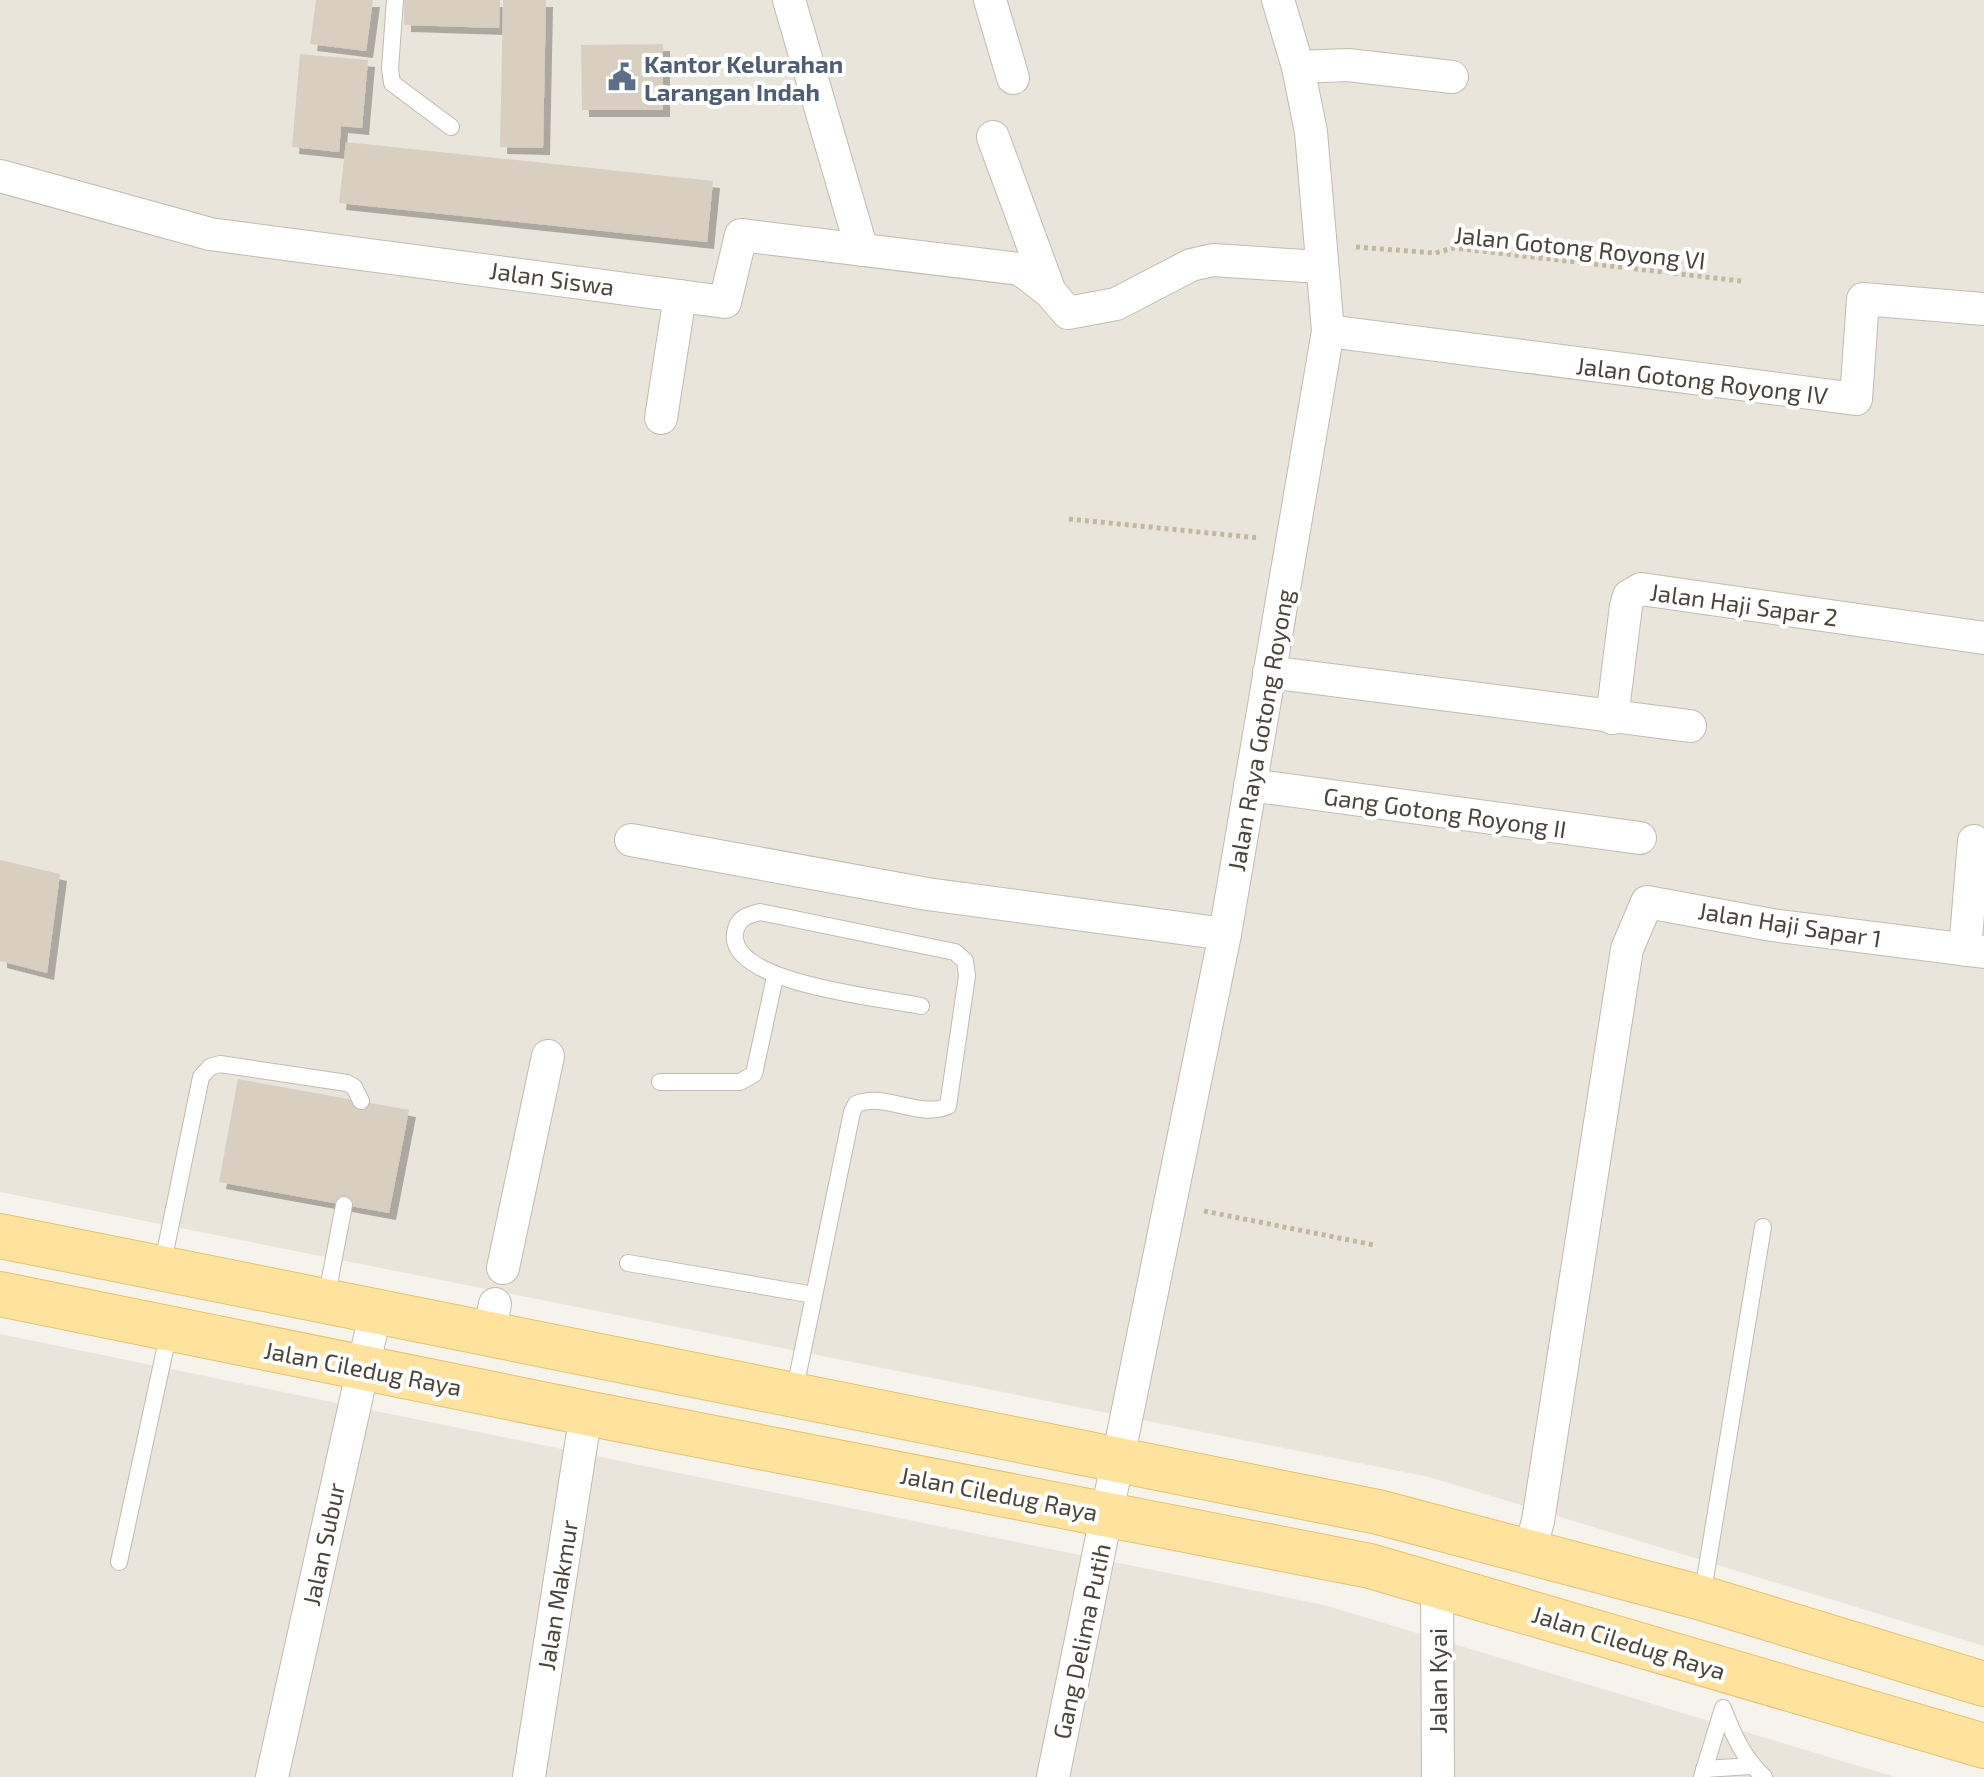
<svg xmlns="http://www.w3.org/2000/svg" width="1984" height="1777" font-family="'Exo 2',sans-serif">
<defs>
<filter id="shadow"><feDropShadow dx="7" dy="7" stdDeviation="0" flood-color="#0004"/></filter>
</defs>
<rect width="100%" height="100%" fill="#f6f3ec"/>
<g fill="#eae5da">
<path d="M0,0H1984V1646L1429,1477L0,1192Z"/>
<path d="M0,1334L1324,1605L1895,1777H0Z"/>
</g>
<g fill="#d8cfc1" filter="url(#shadow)">
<path d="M316,0H373L366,51L310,44Z"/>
<path d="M404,0H500L499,28L404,25Z"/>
<path d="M503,0H546L543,148L500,147Z"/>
<path d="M663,44V110H582L581,45Z"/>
<path d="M300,54L368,60L362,128L341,126L339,152L292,147Z"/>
<path d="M346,142L713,181L707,242L339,203Z"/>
<path d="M0,860L60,874L47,973L0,961Z"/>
<path d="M238,1079L409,1110L389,1213L219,1182Z"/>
</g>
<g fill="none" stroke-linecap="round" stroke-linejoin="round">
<defs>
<g id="lane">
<path d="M395,0L390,68L392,83L451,127"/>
<path d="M660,1082H740L754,1074L775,977"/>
<path d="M628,1263L814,1295"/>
<path d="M162,1267L201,1077L210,1067L220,1064L347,1083L354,1087L361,1101"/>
<path d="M326,1300L344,1205"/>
<path d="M794,1393L852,1112L856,1104C886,1092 918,1119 948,1106L967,976L965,961L955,952L760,912C749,915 739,917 736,929C719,983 884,998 921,1006"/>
<path d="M119,1562L169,1331"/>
<path d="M1702,1597L1763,1227"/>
<path d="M1704,1769L1752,1766"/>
<path d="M1702,1777L1723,1708C1733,1734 1743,1758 1764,1777"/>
</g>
<g id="street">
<path d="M789,0L862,250"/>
<path d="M990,0L1013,78"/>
<path d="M1298,67L1348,65L1452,77"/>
<path d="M993,137L1050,292"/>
<path d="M0,176L210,234L725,302L741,235L1020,269L1050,292L1068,313L1116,304L1191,265L1213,260L1320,267"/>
<path d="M1328,331L1856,399L1863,299L1984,309"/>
<path d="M661,418L680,296"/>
<path d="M1269,672L1690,726"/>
<path d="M1612,718L1626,606L1629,596L1641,589L1984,638"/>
<path d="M1250,785L1640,838"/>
<path d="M631,840L927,894L1225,934"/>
<path d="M1965,950L1974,841"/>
<path d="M503,1268L548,1056"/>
<path d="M489,1333L495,1304"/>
<path d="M1529,1554L1538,1521L1627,949L1647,902L1772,925L1984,952"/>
<path d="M1437,1585L1438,1777"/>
<path d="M272,1777L376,1310"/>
<path d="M529,1777L586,1413"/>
<path d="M1053,1777L1225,934L1328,331L1311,132L1298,67L1278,0"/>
</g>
<g id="primary">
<path d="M0,1236L1378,1512L1702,1598L1984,1684"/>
<path d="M0,1294L586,1413L1370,1566L1984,1746"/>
</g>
</defs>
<use href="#lane" stroke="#c2bbae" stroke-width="18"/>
<use href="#street" stroke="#c2bbae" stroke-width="34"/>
<use href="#primary" stroke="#e6c16a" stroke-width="46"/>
<g stroke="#c4b79f" stroke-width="5" stroke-dasharray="4 4" stroke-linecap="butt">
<path d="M1356,247L1435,253L1454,248L1741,281"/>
<path d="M1069,519L1259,538"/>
<path d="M1204,1211L1374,1245"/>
</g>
<use href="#lane" stroke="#fff" stroke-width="16"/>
<use href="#street" stroke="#fff" stroke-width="32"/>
<use href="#primary" stroke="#ffe39c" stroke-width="44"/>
</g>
<defs>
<symbol id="civic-bare" viewBox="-9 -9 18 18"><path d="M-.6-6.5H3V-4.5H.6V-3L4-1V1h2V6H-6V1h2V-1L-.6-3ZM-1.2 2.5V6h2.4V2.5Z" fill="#5c6f8a" stroke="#fff" stroke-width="2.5" paint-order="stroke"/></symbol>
</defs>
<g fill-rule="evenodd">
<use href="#civic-bare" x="602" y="57" width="40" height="40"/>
</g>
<g text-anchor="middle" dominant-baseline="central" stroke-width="8" stroke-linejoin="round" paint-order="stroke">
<g font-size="24" font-weight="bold" fill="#4e5e75" stroke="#fff" text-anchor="start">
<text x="644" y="63">Kantor Kelurahan<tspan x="644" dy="28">Larangan Indah</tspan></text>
</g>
<g font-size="24" fill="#4b4439" stroke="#fff">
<text transform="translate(1580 247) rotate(6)">Jalan Gotong Royong VI</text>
<text transform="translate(552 278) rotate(8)">Jalan Siswa</text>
<text transform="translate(1702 380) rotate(7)">Jalan Gotong Royong IV</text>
<text transform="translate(1744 604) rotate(8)">Jalan Haji Sapar 2</text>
<text transform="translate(1260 730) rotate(-80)">Jalan Raya Gotong Royong</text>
<text transform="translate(1445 812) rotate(8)">Gang Gotong Royong II</text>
<text transform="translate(1790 924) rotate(9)">Jalan Haji Sapar 1</text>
<text transform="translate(363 1368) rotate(11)">Jalan Ciledug Raya</text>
<text transform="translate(999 1493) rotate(11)">Jalan Ciledug Raya</text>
<text transform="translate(323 1544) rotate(-78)">Jalan Subur</text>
<text transform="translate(557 1595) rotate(-81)">Jalan Makmur</text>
<text transform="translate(1081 1641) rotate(-78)">Gang Delima Putih</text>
<text transform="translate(1629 1642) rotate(17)">Jalan Ciledug Raya</text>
<text transform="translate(1437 1681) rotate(-90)">Jalan Kyai</text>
</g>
</g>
</svg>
